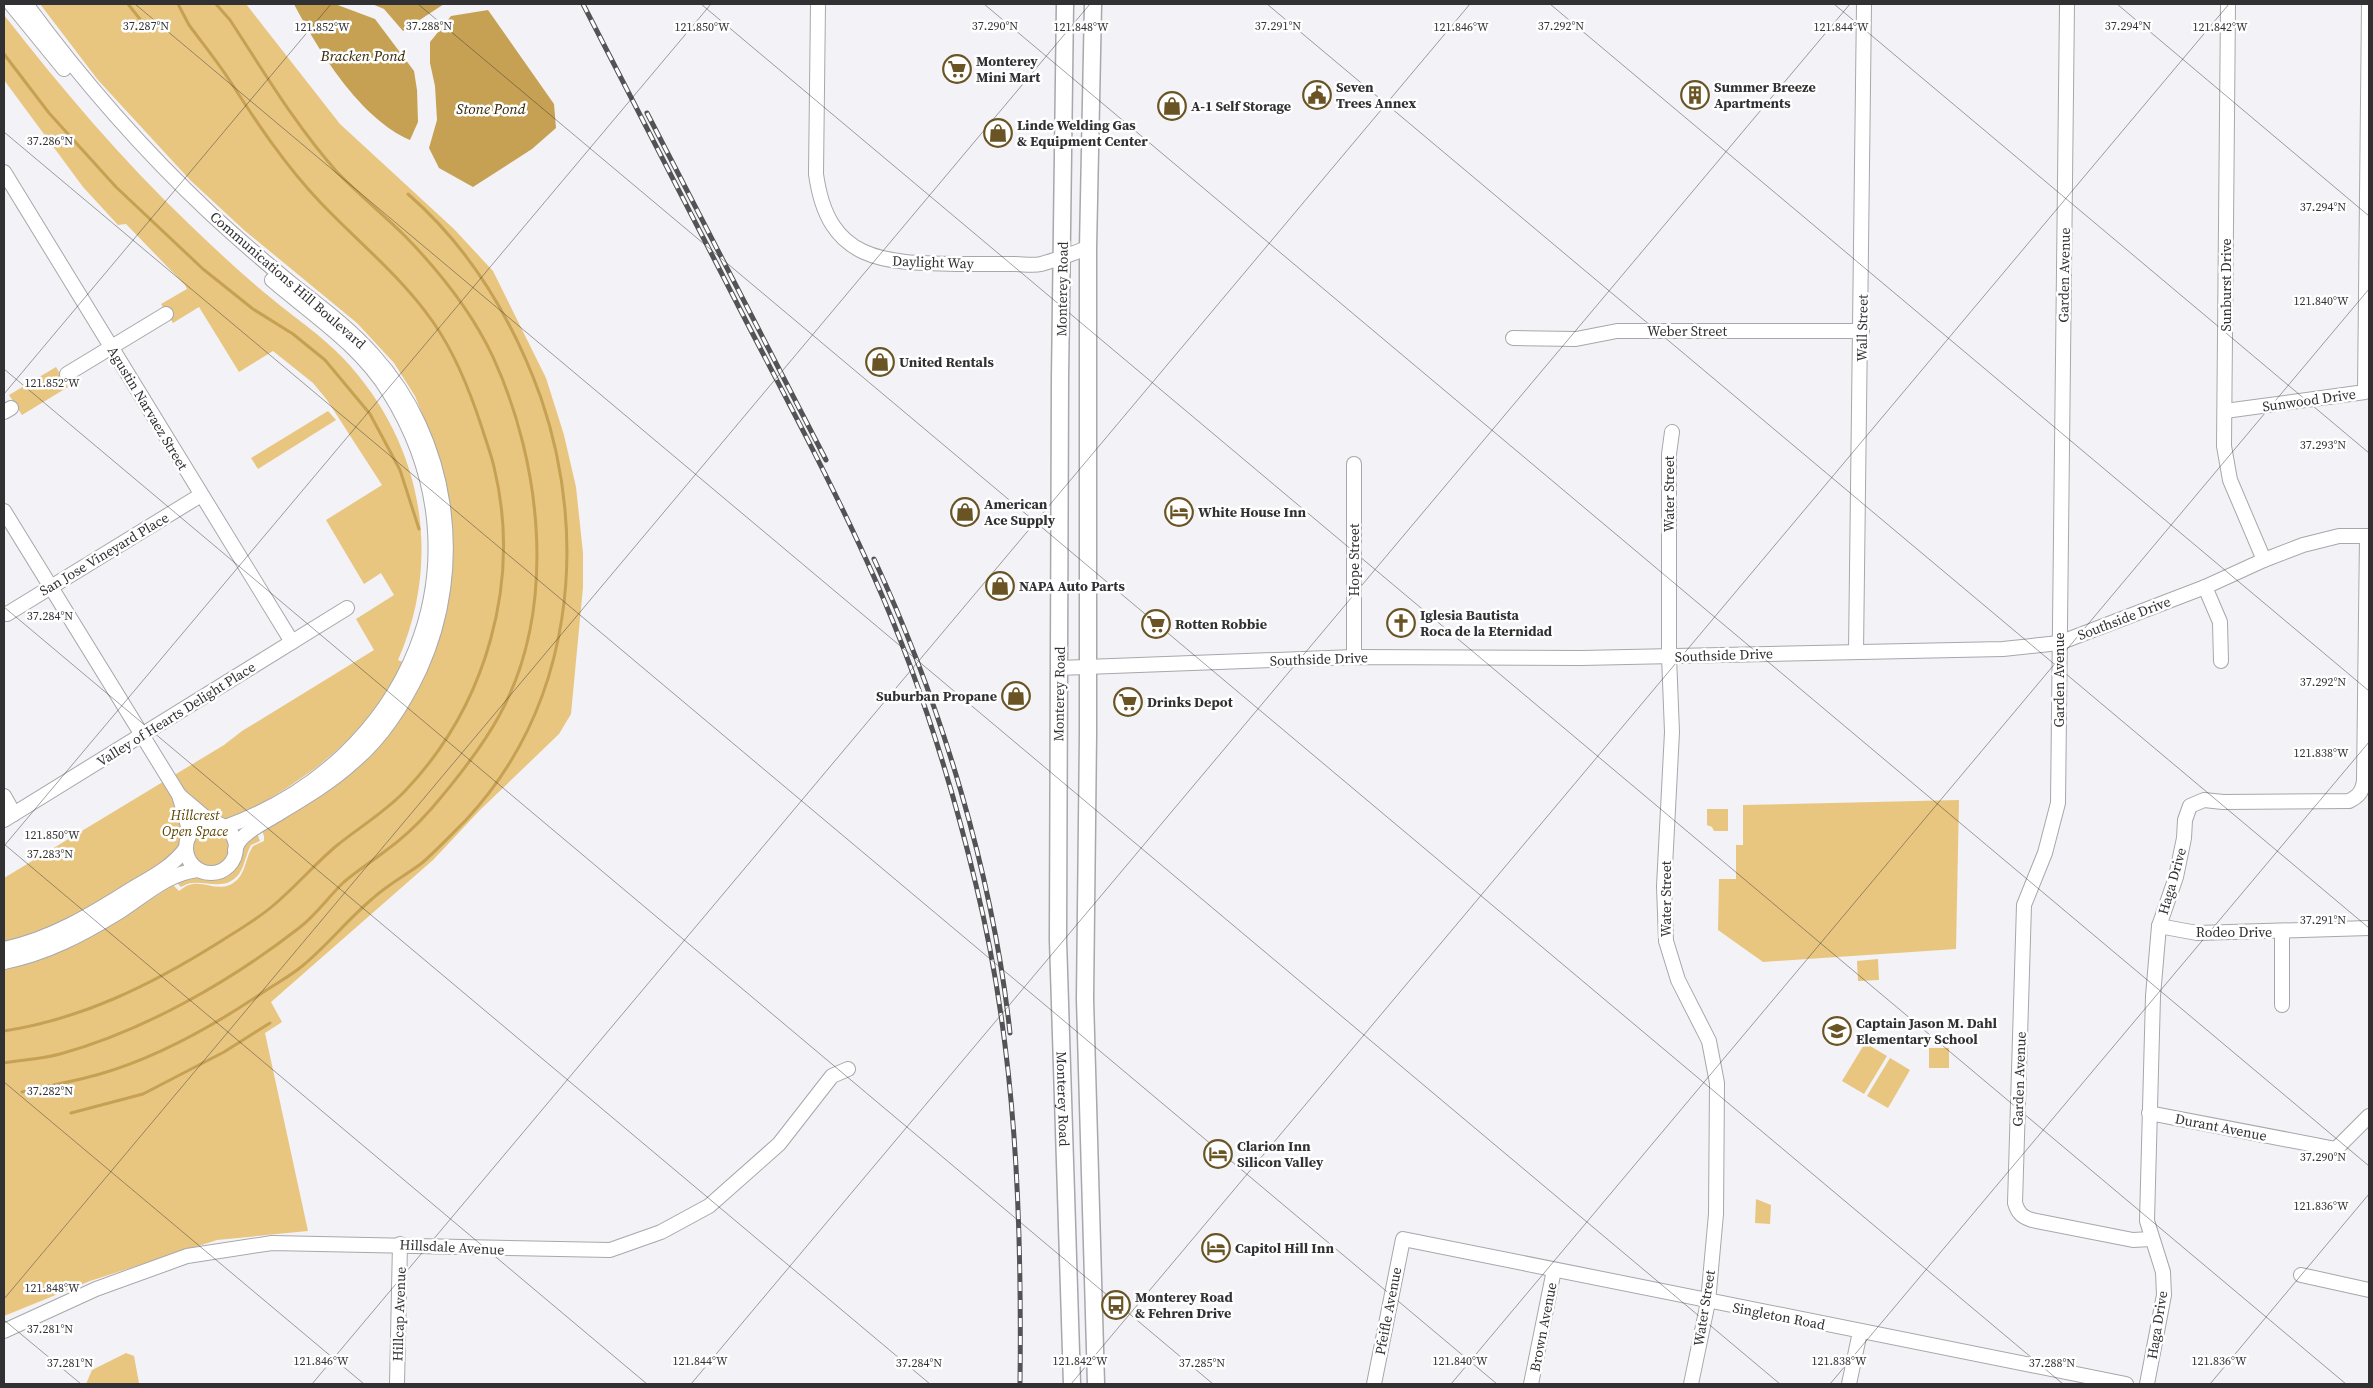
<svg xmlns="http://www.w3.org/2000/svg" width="2373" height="1388" font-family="'Source Serif 4',serif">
<rect width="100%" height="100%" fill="#f2f2f7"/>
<g fill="#e8c680">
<path d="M40,4H246L340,124L454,229L493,271L546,378L564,435L576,487L583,553V587L571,714L559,734L480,810L433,860L271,1002L282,1022L265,1033L308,1231L217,1240L90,1281L4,1316V967L125,916L173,885L179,891C182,889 185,886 189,885C205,879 221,896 238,879C246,870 246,856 253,846L264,841V836L262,831L375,748L451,579L453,544L449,500L437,451L415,396L394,363L357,323L244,230L190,180L98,80Z"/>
<path d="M4,15C62,89 122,160 190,225C216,250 243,275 271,298C295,318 322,336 343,358C421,440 444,556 398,660L403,662C367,731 331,761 266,801L257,833L260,841L251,845C246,854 245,865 239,874C223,895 199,875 181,887L176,882L4,949V878L224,745L242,731L374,650L356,619L394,595L381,573L364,584L326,520L382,485L327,400L313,383L273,351L239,372L199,307L173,323L161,304L187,289L185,285L126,224L118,225L83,187L4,80Z"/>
<path d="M56,367L68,387L22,415L9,395Z"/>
<path d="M328,411L336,420L258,469L251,458Z"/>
<path d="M1959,800L1956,949L1763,962L1718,930L1719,879H1736V845H1743V805Z"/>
<path d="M1707,809H1728V831H1714L1712,827L1707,825Z"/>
<path d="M1878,959L1879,980L1858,981L1857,961Z"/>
<path d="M1865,1043L1887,1056L1864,1094L1842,1081Z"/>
<rect x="1929" y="1048" width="20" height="20"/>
<path d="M1890,1058L1910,1070L1888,1108L1867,1096Z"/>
<path d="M1756,1199L1771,1205L1770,1224L1755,1223Z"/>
<path d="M126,1353L134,1356L139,1383L86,1384L92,1370Z"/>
</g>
<g fill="#c6a153">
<path d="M294,4H335L375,19L414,71L417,90L418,122L410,140C360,119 318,50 294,4Z"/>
<path d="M372,4H444L403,31L384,9Z"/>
<path d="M488,10L554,104L556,128L532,149L473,187L439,168L429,148L437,120L435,86L430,63V42L451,16Z"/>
</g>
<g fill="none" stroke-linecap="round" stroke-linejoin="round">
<g stroke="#c6a153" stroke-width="3">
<path d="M128,4L147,28"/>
<path d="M4,54L49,113L116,187L203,269L253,309L293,334L325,360L370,414L400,470L419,529"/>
<path d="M4,1031C82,1019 151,985 218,943C237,931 258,919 275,904C296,886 314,865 335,847C358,828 384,813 405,791C486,706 522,582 494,467C491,454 486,441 482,428C470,391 455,353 433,322C401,276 358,242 320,202C285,165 257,123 230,81C217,61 203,44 189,25L178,4"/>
<path d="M4,1063C22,1060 42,1059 60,1054C144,1031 231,981 299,928C316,915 329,896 344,882C357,871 371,862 384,852C401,840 418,824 432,808C456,780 481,749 499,716C558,609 542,464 493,357C472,312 439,271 405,236C383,214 359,195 337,172C296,126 264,72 230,20L216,4"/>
<path d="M22,1092C48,1086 75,1081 100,1074C159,1057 215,1025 265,991C277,983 290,976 301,967C326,947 347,920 372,899C387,885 406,875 422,863C437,850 452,834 466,820C572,706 590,541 541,398C513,320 471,249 408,194"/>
<path d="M71,1113L143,1094L224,1052L270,1023"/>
</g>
<defs>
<g id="minor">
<path d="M11,4L64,69"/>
<path d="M26,4C81,79 143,150 211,214C238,239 266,263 294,286C322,308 350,329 373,355C449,438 467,566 420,669C404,703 382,738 353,762C331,782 306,797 281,812C269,820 255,826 244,836C239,840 237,844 235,850"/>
<path d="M818,4L816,174C828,262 883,263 957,264C976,264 995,264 1015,264C1023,264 1033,266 1041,264C1057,260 1073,253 1088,248"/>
<path d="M2067,4L2058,803L2045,853L2024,905L2015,1203C2018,1213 2022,1217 2032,1220L2133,1240L2151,1239"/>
<path d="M2228,4L2224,446L2230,480L2264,560"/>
<path d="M4,172L292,642"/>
<path d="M1513,338L1576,339L1617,331H1862"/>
<path d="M67,374L166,314"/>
<path d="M2225,411L2365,392L2369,4"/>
<path d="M4,412L11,408"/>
<path d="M1672,432L1669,454V656L1672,732L1664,886L1666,941L1678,980L1709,1041L1717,1083L1716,1214L1708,1302L1691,1384"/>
<path d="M1354,464V657"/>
<path d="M4,511L179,795L212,823"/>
<path d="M2205,587L2220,622L2221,661"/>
<path d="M7,614L201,495"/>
<path d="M1856,652L1864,4"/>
<path d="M1059,668L1354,657L1581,658L2003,649L2059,643L2205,587L2264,560L2303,545L2339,536H2369"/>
<path d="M179,795L188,826V838"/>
<path d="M4,796L14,814"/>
<path d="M4,820L347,608"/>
<circle cx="211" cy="848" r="25"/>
<path d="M225,827C409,761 496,563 389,392C360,345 313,315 272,280"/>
<path d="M2159,926L2197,933L2369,928"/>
<path d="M2282,932V1005"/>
<path d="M4,949C52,939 94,913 135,887C154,876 173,866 186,848"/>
<path d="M4,962C46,954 83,934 119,912C144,896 168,873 198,870"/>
<path d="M2149,1113L2336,1149L2369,1116"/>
<path d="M2301,1275L2369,1290"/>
<path d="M4,1331L96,1289L187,1256L272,1243L610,1250L661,1232L709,1206L779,1144L832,1076L848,1069"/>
<path d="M397,1384L400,1244"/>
<path d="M1374,1384L1403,1239L2126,1384"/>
<path d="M1531,1384L1554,1270"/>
<path d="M1849,1384L1860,1332"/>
<path d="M2147,1384L2164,1295L2163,1272L2147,1221L2153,996L2159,926L2176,877L2184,838L2185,820L2190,806L2204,800L2223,802L2349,801C2359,796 2362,792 2364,781L2367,536"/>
</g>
<g id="major">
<path id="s1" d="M1065,4L1060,379L1058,940L1072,1384"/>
<path d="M1093,4L1088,248V734L1085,999L1096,1384"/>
</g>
</defs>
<use href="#minor" stroke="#a7a7ac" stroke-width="16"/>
<use href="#major" stroke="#a7a7ac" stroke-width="19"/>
<use href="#minor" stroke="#fff" stroke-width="14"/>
<use href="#major" stroke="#fff" stroke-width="16"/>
<defs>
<g id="rail">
<path d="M583,4C637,109 691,214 745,319C789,404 835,489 874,577C918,676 951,780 976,885C1016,1048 1022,1217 1020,1384"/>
<path d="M647,113L826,460"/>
<path d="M874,559C941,703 993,875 1010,1033"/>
</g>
</defs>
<use href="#rail" stroke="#535356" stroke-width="5"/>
<use href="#rail" stroke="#fff" stroke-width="3" stroke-dasharray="9" stroke-linecap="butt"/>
</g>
<path fill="none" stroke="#313133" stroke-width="1" stroke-opacity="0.45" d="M135,4L1780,1384M418,4L2063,1384M701,4L2346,1384M984,4L2369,1166M1267,4L2369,928M1550,4L2369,691M1834,4L2369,453M2117,4L2369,216M4,132L1497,1384M4,369L1213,1384M4,394L331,4M4,607L930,1384M4,844L647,1384M4,846L711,4M4,1082L364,1384M4,1299L1090,4M4,1320L81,1384M312,1384L1470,4M691,1384L1850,4M1071,1384L2229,4M1451,1384L2369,289M1830,1384L2369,742M2210,1384L2369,1194"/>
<defs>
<symbol id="supermarket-ring" viewBox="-11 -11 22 22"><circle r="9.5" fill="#fff" stroke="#6a5424" stroke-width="1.5"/><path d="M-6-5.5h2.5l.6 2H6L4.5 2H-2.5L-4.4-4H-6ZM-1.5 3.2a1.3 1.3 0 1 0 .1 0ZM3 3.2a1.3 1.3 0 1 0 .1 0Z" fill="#6a5424"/></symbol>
<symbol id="civic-ring" viewBox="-11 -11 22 22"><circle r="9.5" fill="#fff" stroke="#6a5424" stroke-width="1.5"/><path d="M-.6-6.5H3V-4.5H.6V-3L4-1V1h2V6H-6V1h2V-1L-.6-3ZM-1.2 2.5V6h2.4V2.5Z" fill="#6a5424"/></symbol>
<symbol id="building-ring" viewBox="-11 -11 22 22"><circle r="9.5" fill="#fff" stroke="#6a5424" stroke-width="1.5"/><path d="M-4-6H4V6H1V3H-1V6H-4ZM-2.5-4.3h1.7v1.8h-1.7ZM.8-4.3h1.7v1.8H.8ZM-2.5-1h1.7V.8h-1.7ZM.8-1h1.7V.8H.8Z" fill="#6a5424"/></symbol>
<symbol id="shop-ring" viewBox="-11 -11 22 22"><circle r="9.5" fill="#fff" stroke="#6a5424" stroke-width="1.5"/><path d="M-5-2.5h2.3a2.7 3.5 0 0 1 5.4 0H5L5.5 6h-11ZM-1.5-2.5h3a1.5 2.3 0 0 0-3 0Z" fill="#6a5424"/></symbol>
<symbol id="hotel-ring" viewBox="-11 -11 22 22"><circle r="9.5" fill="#fff" stroke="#6a5424" stroke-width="1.5"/><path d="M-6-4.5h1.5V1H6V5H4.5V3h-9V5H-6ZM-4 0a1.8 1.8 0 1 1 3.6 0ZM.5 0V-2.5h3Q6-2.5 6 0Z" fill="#6a5424"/></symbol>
<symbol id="church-ring" viewBox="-11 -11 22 22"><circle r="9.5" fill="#fff" stroke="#6a5424" stroke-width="1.5"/><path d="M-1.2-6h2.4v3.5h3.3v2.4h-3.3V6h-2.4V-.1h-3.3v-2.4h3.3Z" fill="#6a5424"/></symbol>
<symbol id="school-ring" viewBox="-11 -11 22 22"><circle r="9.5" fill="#fff" stroke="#6a5424" stroke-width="1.5"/><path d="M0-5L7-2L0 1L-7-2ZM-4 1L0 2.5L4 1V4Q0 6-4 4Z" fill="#6a5424"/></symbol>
<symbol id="bus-ring" viewBox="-11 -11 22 22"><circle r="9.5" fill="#fff" stroke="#6a5424" stroke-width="1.5"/><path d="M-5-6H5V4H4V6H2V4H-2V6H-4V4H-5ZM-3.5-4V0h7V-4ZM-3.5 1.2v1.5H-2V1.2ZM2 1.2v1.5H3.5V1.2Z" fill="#6a5424"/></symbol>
</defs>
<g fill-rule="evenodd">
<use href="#supermarket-ring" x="941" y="53" width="32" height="32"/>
<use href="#civic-ring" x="1301" y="79" width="32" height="32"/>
<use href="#building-ring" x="1679" y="79" width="32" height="32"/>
<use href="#shop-ring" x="1156" y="90" width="32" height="32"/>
<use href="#shop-ring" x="982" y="117" width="32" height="32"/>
<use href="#shop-ring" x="864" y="346" width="32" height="32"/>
<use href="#shop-ring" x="949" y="496" width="32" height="32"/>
<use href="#hotel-ring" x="1163" y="496" width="32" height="32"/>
<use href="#shop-ring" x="984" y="570" width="32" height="32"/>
<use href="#church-ring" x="1385" y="607" width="32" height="32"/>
<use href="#supermarket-ring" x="1140" y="608" width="32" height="32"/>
<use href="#shop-ring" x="1000" y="680" width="32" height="32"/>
<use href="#supermarket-ring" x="1112" y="686" width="32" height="32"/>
<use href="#school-ring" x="1821" y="1015" width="32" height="32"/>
<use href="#hotel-ring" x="1202" y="1138" width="32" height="32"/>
<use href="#hotel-ring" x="1200" y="1232" width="32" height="32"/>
<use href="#bus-ring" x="1100" y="1289" width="32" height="32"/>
</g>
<g text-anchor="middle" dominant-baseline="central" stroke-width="5" stroke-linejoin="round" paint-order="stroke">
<g font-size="14" font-weight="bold" fill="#313133" stroke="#fff" text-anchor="start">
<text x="976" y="61">Monterey<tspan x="976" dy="16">Mini Mart</tspan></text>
<text x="1336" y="87">Seven<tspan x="1336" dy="16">Trees Annex</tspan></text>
<text x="1714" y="87">Summer Breeze<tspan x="1714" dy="16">Apartments</tspan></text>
<text x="1191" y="106">A-1 Self Storage</text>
<text x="1017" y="125">Linde Welding Gas<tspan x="1017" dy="16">&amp; Equipment Center</tspan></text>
<text x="899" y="362">United Rentals</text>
<text x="984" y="504">American<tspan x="984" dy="16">Ace Supply</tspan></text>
<text x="1198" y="512">White House Inn</text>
<text x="1019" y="586">NAPA Auto Parts</text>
<text x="1420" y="615">Iglesia Bautista<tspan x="1420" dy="16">Roca de la Eternidad</tspan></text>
<text x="1175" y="624">Rotten Robbie</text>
<text x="997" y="696" text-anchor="end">Suburban Propane</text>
<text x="1147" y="702">Drinks Depot</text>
<text x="1856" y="1023">Captain Jason M. Dahl<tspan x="1856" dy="16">Elementary School</tspan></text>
<text x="1237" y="1146">Clarion Inn<tspan x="1237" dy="16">Silicon Valley</tspan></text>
<text x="1235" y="1248">Capitol Hill Inn</text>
<text x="1135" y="1297">Monterey Road<tspan x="1135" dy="16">&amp; Fehren Drive</tspan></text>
</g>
<g font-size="14" fill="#313133" stroke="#fff">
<text transform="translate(933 262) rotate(2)">Daylight Way</text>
<text transform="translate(2064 275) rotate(-89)">Garden Avenue</text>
<text transform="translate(288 280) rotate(41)">Communications Hill Boulevard</text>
<text transform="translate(2226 285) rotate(-90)">Sunburst Drive</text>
<text transform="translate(1062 289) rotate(-89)">Monterey Road</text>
<text transform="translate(1862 328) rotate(-89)">Wall Street</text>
<text x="1687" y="331">Weber Street</text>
<text transform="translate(2309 400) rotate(-8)">Sunwood Drive</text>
<text transform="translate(148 408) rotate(59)">Agustin Narvaez Street</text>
<text transform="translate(1669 494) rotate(-90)">Water Street</text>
<text transform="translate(104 554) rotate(-31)">San Jose Vineyard Place</text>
<text transform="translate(1354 560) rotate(-90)">Hope Street</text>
<text transform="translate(2124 618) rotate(-21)">Southside Drive</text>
<text transform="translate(1724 655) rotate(-2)">Southside Drive</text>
<text transform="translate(1319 659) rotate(-2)">Southside Drive</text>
<text transform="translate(2059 680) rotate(-90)">Garden Avenue</text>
<text transform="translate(1059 694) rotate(-89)">Monterey Road</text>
<text transform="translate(176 714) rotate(-32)">Valley of Hearts Delight Place</text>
<text transform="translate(2172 881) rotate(-74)">Haga Drive</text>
<text transform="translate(1666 899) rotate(-90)">Water Street</text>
<text x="2234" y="932">Rodeo Drive</text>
<text transform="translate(2019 1079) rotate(-88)">Garden Avenue</text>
<text stroke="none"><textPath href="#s1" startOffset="1095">Monterey Road</textPath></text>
<text transform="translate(2221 1127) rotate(11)">Durant Avenue</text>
<text transform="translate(452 1247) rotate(3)">Hillsdale Avenue</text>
<text transform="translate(1704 1308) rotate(-81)">Water Street</text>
<text transform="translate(1388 1311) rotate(-79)">Pfeifle Avenue</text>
<text transform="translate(399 1314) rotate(-88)">Hillcap Avenue</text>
<text transform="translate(1779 1316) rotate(11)">Singleton Road</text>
<text transform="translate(2157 1325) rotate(-81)">Haga Drive</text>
<text transform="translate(1543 1327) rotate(-79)">Brown Avenue</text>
</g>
<g font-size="14" font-style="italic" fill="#5e4503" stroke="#fff">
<text x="195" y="815">Hillcrest<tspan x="195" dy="16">Open Space</tspan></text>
</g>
<g font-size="15" font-style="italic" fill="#362703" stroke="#fff">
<text x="363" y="55">Bracken Pond</text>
<text x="491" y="108">Stone Pond</text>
</g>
</g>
<g font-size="12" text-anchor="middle" fill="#313133" stroke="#fff" stroke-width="5" stroke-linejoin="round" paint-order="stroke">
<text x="995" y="30">37.290°N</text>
<text x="2128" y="30">37.294°N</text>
<text x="146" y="30">37.287°N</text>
<text x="429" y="30">37.288°N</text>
<text x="1278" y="30">37.291°N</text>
<text x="1561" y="30">37.292°N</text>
<text x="322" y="31">121.852°W</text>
<text x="702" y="31">121.850°W</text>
<text x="1081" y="31">121.848°W</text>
<text x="1461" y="31">121.846°W</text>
<text x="1841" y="31">121.844°W</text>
<text x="2220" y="31">121.842°W</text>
<text x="50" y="145">37.286°N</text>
<text x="2323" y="211">37.294°N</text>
<text x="2321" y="305">121.840°W</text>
<text x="52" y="387">121.852°W</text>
<text x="2323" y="449">37.293°N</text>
<text x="50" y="620">37.284°N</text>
<text x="2323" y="686">37.292°N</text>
<text x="2321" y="757">121.838°W</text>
<text x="52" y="839">121.850°W</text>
<text x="50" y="858">37.283°N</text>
<text x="2323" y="924">37.291°N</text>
<text x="50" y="1095">37.282°N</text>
<text x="2323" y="1161">37.290°N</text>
<text x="2321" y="1210">121.836°W</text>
<text x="52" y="1292">121.848°W</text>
<text x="50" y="1333">37.281°N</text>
<text x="321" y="1365">121.846°W</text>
<text x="700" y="1365">121.844°W</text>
<text x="1080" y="1365">121.842°W</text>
<text x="1460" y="1365">121.840°W</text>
<text x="1839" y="1365">121.838°W</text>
<text x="2219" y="1365">121.836°W</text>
<text x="70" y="1367">37.281°N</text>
<text x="919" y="1367">37.284°N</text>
<text x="1202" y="1367">37.285°N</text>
<text x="2052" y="1367">37.288°N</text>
</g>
<rect width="2373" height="1388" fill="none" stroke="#313133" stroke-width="10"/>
</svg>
